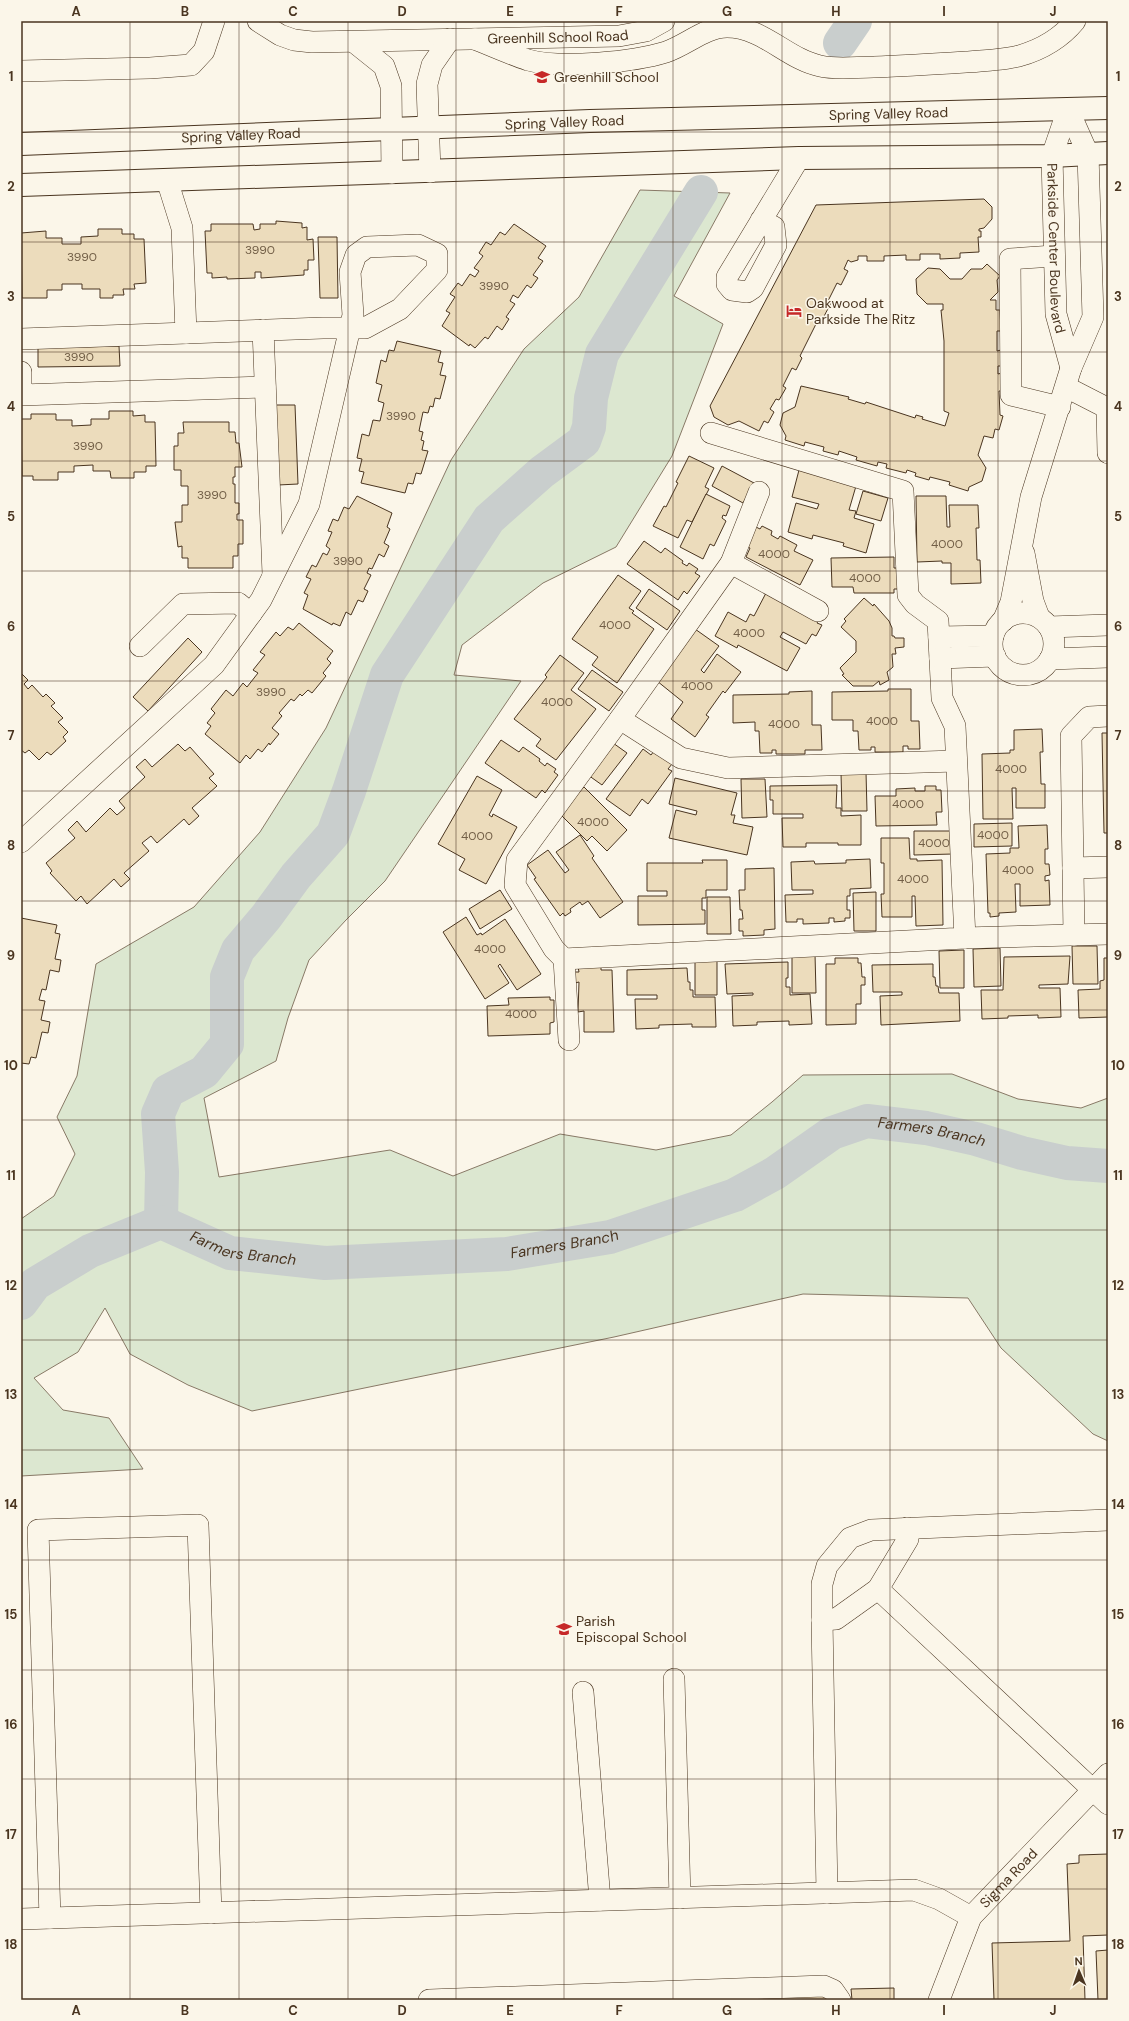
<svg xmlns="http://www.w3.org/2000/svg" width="1129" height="2021" font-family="'DM Sans',sans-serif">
<rect width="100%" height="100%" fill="#fbf6e9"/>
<path fill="#dce7d0" stroke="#887966" d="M640,190L730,193L674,296L723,324L672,456L616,547L543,583L462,645L454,675L521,681L385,881L346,920L309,960L288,1018L276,1061L204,1098L219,1177L390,1150L453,1176L560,1134L656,1150L731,1135L772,1102L803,1075L952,1074L1018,1099L1081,1108L1108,1098V1441L1093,1434L1001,1348L968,1298L803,1294L614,1337L252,1411L188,1385L130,1354L105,1308L78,1352L34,1378L63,1410L109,1418L143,1469L21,1476V1219L54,1196L75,1154L57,1117L77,1076L96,964L194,907L260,832L326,728L451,460L524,349L579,297Z"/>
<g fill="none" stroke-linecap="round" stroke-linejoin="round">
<g stroke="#c9cecd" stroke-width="34">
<path d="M840,43L855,21"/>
<path d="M161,1222L162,1172L158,1114L168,1091L204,1072L227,1044V977L238,950L266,917L296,876L333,834L349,791L387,675L489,519L542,472L584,441L589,427L591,398L602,354L701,192"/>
<path id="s1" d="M21,1303L35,1284L90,1251L161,1222L230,1253L325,1263L507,1254L610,1237L735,1195L775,1173L832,1133L867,1121L926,1128L976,1139L1022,1153L1067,1163L1108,1166"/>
</g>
</g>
<g fill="#ecdcbc" stroke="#4a3520">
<path d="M984,199L992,207V219L984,228L979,229V231H981V237H978L979,252L960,253V258L940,259V254H920V260H906V255L884,256V261H867V256H858V260L851,262L848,260L844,269L848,271L841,285L837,283L828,301L831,303L822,320L819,318L800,356L802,358L796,370L792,368L783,386L786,388L779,400L776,399L770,409L774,412L768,423L764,421L759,431L739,421L728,425L714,417L710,406L816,205Z"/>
<path d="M276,221L302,223V228L307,227V240L313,239L314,260H308V270H304V275L261,278V272H255V278L227,279V277L212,278V273H207L205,231H211V224H253L254,230L260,229V224H276Z"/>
<path d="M514,224L546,246L538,258L543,261L533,275L538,278L531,288L527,285L518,298L513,295L510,301L515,304L506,317L509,319L502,330L497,326L488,339L485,337L475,348L470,344L469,346L442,326L450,313L446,311L455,297L450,294L458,283L462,286L470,274L475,277L479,271L474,268L483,256L479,253L486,242L491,245L500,232L505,235Z"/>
<path d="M98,229H122V234H134V239H144L146,283L134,284L135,289H123L124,295H113V298H100V289H82V284H62V290H47V298H22L21,233L46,231V238H62V244H81V237L98,236Z"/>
<path d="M318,237H337L338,298H320Z"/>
<path d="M987,264L1000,276L997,280L998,292L990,300H996V310H1000L1001,331H997V351L1001,350L1002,366H998V374L1002,373L1003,391H999L1000,415L1003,416L999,430L995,429L993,438L984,436L978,455L986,468L982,481L969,487L968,491L949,485L950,482L930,477L929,480L915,476L916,473L907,470L906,473L886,468L887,464L878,462L877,466L856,460L857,457L839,451L838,455L823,451L824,447L805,442L804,446L785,440L786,436L780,425L783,413L795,407L801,386L849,397L848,399L865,404L866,402L915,418L916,415L923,417L922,419L945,426L949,413L944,411V341L941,310H943V304H927L917,294L916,279L928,268L940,269L950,279H962L971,269H982Z"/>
<path d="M397,341L441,351L438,362L443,363L440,375L446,376L440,399L435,398L433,407L430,406L428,413L423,412L419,431L423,432L421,440L424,441L422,450L428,451L421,474L416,473L413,484L408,483L405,493L361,483L364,472L359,471L362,459L357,458L362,434L369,436L373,420L380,421L384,403L378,401L382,385L376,383L381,360L386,362L389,350L394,351Z"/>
<path d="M119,346L120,366L38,367V348Z"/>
<path d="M276,405H295L298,484L278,485Z"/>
<path d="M109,411H133V416L145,415V422H155L156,466H146V472H134V478H111L110,471H93V465L74,466V472H58V480H33V476H22L21,419H31V414H56V420H72V426L91,425V419H109Z"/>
<path d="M183,422H229V432H235L236,443H239L242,467H235V477H233V484H235V503H239V514H237V520H243V544H238V556H233V568H188V558H182V546L178,547L175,522H182V505H188V486H181V470H174V446H178V433H184Z"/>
<path d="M689,456L714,468L705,487L709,489L692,522L687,520L678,538L653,526L664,506L666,507L678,483L676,482Z"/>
<path d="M722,466L754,483L743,503L712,486Z"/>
<path d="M799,470L856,486L849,510L856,511L854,518L874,524L866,553L843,546L844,543L813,535L812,539L788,532L796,503L817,509L819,504L792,497Z"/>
<path d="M863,491L888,498L881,521L856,514Z"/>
<path d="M706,494L730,506L726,516L723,515L722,518L726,521L714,546L710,544L703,559L680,547Z"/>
<path d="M357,496L392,513L387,527L390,529L384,543L389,546L384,557L379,554L372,569L369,568L367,573L371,575L364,589L368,591L363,602L358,600L351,615L346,612L340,626L333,623L332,625L303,609L308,595L304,593L311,579L306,577L312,565L316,567L323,553L327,555L330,549L326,546L332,532L328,531L333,519L338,521L344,507L349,509Z"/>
<path d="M916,496H946L947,527H950L949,505H978L979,528H976L977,560H980L981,583L951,584V563H942V561L917,562Z"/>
<path d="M762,526L772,531L771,535L778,539L780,536L797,545L794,551L813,560L800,585L746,557L750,548L746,546L756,527L760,529Z"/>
<path d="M644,541L661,553L665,548L683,561L682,563L687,566L689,563L698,569L695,573L700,576L687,594L684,591L678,600L627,564Z"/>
<path d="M894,557V568H898V589H894V593H854L853,587H832L831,558Z"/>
<path d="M618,575L641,591L629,608L634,611L632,613L654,629L617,683L592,665L598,657L572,639Z"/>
<path d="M649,589L680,611L667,630L636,608Z"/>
<path d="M766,593L818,621L817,623L822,625L816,636L812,634L806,644L783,632L780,637L800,648L787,671L738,645L737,648L715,636L728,612L746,622L750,614L754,616Z"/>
<path d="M864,598L873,606L874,604L889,621L892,628V636H894L895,638H904V647L895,648L896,654H892L893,667L887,672L889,680L880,685L879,681L873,686H853L842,675L844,674L840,668L856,652V641L841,627L846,621L844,619Z"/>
<path d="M299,623L333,651L327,659L331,663L323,673L326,676L312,693L308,690L302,696L300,694L294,701L291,699L279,713L282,716L272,728L279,734L270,745L269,743L262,752L258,749L250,759L246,755L240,763L205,734L211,726L207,723L215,713L211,709L226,690L233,696L243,683L247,687L258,673L253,670L265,655L260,652L276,632L280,636L288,627L293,630Z"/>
<path d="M695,629L719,646L701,670L704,673L717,654L741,672L725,693L723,691L706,715L709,717L695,737L671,719L683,702L657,681Z"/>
<path d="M188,638L202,652L148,711L133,697Z"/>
<path d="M560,655L584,673L571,690L596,709L556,760L536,746L541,739L514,719L547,677L545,675Z"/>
<path d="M592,670L623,692L609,711L578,689Z"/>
<path d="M21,673L28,680L24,684L28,689L32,685L43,697L46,694L55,703L51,706L63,718L58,722L68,732L63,737L66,741L51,755L47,752L39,760L29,750L25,753L21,750Z"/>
<path d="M888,689H911V721H919L920,749H908V746H903V752H875V747H871V750H859L858,731H853V720H832V692L888,691Z"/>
<path d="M812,691V725H821L822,750H805V754H776V750H772V753H760L759,731H755V722L733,723V695L789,694V692Z"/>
<path d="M1042,729L1043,752H1040L1041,784H1045V808H1016V788H1012L1013,819H983L982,754L1010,753V750H1014V730Z"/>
<path d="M1102,733H1108V833H1104Z"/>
<path d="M501,740L519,752L523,747L540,759L539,761L545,766L547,763L556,769L554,772L558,775L545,793L542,790L536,798L485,763Z"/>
<path d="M613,743L627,753L602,785L588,775Z"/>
<path d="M178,744L185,751L190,747L214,774L209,778L217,786L192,808L199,816L189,825L184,819L157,843L151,836L142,843L149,851L124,873L130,879L121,887L114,879L87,904L81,896L76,901L50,873L52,871L46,863L75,838L68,830L77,821L86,832L110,808L117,815L125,808L119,801L145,777L136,767L145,759L152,767Z"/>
<path d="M643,749L651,755L654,751L672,764L668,769L672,771L648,804L642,799L630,816L606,799Z"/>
<path d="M866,772L867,811H842L841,773Z"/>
<path d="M477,776L502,790L489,815L492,817L493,814L517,827L486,884L459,870L465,859L438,844Z"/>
<path d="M675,778L737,793L731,815H735L733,823L753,827L747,855L669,838L676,810L696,815L697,811L669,804Z"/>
<path d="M741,779H765L767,817L742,818Z"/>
<path d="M837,785L836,808H841V816L861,815V845H838V843H806V847H783L782,818H803V814H773V800H770V786Z"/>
<path d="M925,786H936V790H941L942,812H936L937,825L876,826L875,796H896V789L915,788V791H925Z"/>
<path d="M584,787L627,830L607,851L592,836L587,841L559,813Z"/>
<path d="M1012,823V846L974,847V824Z"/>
<path d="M1047,825L1048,849H1045V864H1049L1050,875L1045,876V881L1049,880L1050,905L1020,906V884H1015L1016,912L999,913V916L990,917V913H988L986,854L1010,853V848H1019L1018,826Z"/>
<path d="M914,831H953V854L914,855Z"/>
<path d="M580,835L594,856L592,858L623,902L600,918L588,901L582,905L580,902L570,909L571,912L565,916L563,913L560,916L534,879L536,878L527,865L548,850L565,873L569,870L556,852Z"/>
<path d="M881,838H909L910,859H917V861L942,860L943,925L916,926L915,896H912V917H882L881,894H884V863H881Z"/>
<path d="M870,859L871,888L850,889V896H847V910H850V918H845V921L834,922V918H829V923L803,924V919H797V922H786L785,895L813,894V890H792L791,862L814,861L815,864L846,863V860Z"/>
<path d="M702,860H727V890H706V898H702V910H705V924L638,925V896H667V891H647V863H703Z"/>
<path d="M774,868L775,929L764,930V935L743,936V931H739V919H743L742,910H740L739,890H745V869Z"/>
<path d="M500,890L512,909L480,929L469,909Z"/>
<path d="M876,892V931H854L853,893Z"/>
<path d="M707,897H730L731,934H707Z"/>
<path d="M466,917L477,935L481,933L482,935L505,919L541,974L517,990L500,964L498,966L509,983L485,999L443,932Z"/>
<path d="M21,918L57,925L55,933L60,934L55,959L61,960L59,972L50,970L46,990L42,989L39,1000L45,1001L41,1020L50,1022L48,1033L42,1032L36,1058L31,1057L29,1064L21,1063Z"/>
<path d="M1072,946H1097L1098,984H1073Z"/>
<path d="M1000,948L1001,986L974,987L973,949Z"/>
<path d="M964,950V988H940L939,951Z"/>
<path d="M815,954L816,993H792V955Z"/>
<path d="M1070,956L1068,984L1039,985V988H1060L1061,1017L1038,1018V1015L1008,1016V1018L982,1019L981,990H1003L1004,957Z"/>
<path d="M717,957V995H695V958Z"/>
<path d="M835,958H858V963H861L862,977H865V985H861V1004H856V1024L826,1025V964H835Z"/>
<path d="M1104,958H1108V1017L1079,1018L1078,990L1100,989V981L1104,980Z"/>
<path d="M788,962V978H786V987H790V995L810,994L812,1024L789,1025V1021L757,1022V1025L733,1026L732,996L753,995V993L727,994L725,964Z"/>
<path d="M933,964V977H935L936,986H938L939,993H959L960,1021L881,1025L880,996L902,995V992H873L872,965Z"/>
<path d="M601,966V970H612L614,1032H584V1011L578,1012L579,982L575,983L574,972H579L578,967Z"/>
<path d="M687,968L688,982H690V990H693V997H715L716,1027H692V1024L659,1025V1028L636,1029L635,999H657V995H627V970Z"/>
<path d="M550,997V1000H554V1022L550,1023V1034L488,1036L487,1006L509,1005L508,998Z"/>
<path d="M1108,1854V1935L1083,1936L1085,2000H994L992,1943L1070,1941L1067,1864L1079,1863V1855Z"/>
<path d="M1108,1950V2000H1098L1096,1951Z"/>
<path d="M894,1988V2000H852L851,1989Z"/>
<path d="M834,1995V2000H687Z"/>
</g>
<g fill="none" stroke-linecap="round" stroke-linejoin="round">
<defs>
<g id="minor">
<path id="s2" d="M258,21L280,35L294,40L312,42L619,36L646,31L664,21"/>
<path d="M475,39C492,46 510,54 528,60C561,69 634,62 666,52C687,45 705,27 727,27C763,27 787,59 820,66C837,70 856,67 874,67C904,66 935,64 966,62C983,61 1002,60 1019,56C1040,50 1061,38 1075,21"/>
<path d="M354,42L384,66L391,86L392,173"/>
<path d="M21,71L150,68L191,65L204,51L214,21"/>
<path id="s3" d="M1068,109L1052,156L1056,314L1071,368"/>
<path d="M430,172L427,84L432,65L450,39"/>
<path d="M167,180L182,228L186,333"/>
<path d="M761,220L774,227L776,245L753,288L747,292L732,290L727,284V277L799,158"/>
<path d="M1054,256L1010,259L1011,395L1060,407"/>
<path d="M263,330L273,574"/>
<path d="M21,339L323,328H365L400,309L437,270V254L418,245L367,247L356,255L350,272L353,315L350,328L309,504L261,600L214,665L21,842"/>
<path d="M21,372V395L265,387"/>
<path d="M1066,387L1107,408L1108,453"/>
<path d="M711,433L903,491L908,595L915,604L938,621L942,698L955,726L965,938L564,959L554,949L515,885L517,860L620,719L731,563L759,492"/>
<path d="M1024,553L1033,601L1039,617"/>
<path d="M731,563L818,611"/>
<circle cx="1023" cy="644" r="31"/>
<path d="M1003,621L1011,602L1031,497L1071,368L1093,317L1088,154L1068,109"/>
<path d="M1049,627L1108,625"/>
<path d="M939,637L993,636"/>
<path d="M140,646L183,604L238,603L251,614"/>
<path d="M940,658L995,656"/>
<path d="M1050,659L1108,657"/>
<path d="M620,719L681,758L728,768L956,761"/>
<path d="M1073,868L1108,867"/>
<path d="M1074,935L1071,736L1089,717L1108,716"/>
<path d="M965,938L1108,934"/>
<path d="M564,959L569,1040"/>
<path d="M878,1589L1108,1804"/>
<path d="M822,1620L836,1619L878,1589L908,1539L907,1528"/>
<path d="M674,1679L680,1898"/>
<path d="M583,1692L600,1900"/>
<path d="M827,1893L822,1620V1584L827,1566L850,1538L871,1530L1108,1520"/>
<path d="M50,1918L38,1530L198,1525L211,1913"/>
<path d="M21,1919L914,1890L939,1899L971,1917"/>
<path d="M429,2000L824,1986L833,1990L840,2000"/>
<path id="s4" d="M939,2000L971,1917L1108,1774"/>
</g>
<g id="major">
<path id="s5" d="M21,144L590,121L1108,108"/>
<path d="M21,185L799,158L1052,156L1108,153"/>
</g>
</defs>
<use href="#minor" stroke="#4a3520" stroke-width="22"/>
<use href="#major" stroke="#4a3520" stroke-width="24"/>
<use href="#minor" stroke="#fbf6e9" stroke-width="21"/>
<use href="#major" stroke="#fbf6e9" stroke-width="22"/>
</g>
<path fill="none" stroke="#4a3520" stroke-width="1" stroke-opacity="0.55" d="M130,21V2000M239,21V2000M348,21V2000M456,21V2000M564,21V2000M673,21V2000M782,21V2000M890,21V2000M998,21V2000M21,132H1108M21,242H1108M21,352H1108M21,461H1108M21,571H1108M21,681H1108M21,791H1108M21,901H1108M21,1010H1108M21,1120H1108M21,1230H1108M21,1340H1108M21,1450H1108M21,1560H1108M21,1670H1108M21,1779H1108M21,1889H1108"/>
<defs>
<symbol id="school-bare" viewBox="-9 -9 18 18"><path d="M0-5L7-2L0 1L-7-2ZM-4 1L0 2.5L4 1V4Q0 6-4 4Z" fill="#c62828" stroke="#fbf6e9" stroke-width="2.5" paint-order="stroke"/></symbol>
<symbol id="hotel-bare" viewBox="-9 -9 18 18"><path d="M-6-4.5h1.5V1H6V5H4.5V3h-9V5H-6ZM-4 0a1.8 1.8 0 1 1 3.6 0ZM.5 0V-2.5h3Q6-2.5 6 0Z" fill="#c62828" stroke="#fbf6e9" stroke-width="2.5" paint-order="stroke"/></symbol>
</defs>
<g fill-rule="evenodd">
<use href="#school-bare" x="531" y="66" width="22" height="22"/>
<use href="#hotel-bare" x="783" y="300" width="22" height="22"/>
<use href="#school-bare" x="553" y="1618" width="22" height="22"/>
</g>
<g text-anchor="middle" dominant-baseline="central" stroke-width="3" stroke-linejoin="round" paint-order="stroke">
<g font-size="12" fill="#725f47">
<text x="260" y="250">3990</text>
<text x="82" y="257">3990</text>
<text x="494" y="286">3990</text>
<text x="79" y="357">3990</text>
<text x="401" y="416">3990</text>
<text x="88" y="446">3990</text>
<text x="212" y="495">3990</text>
<text x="947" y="544">4000</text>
<text x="774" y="554">4000</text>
<text x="348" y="561">3990</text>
<text x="865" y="578">4000</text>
<text x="615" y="625">4000</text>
<text x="749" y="633">4000</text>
<text x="697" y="686">4000</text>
<text x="271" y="692">3990</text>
<text x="557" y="702">4000</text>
<text x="882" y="721">4000</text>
<text x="784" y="724">4000</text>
<text x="1011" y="769">4000</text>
<text x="908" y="804">4000</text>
<text x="593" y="822">4000</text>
<text x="993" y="835">4000</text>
<text x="477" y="836">4000</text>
<text x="934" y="843">4000</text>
<text x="1018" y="870">4000</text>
<text x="913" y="879">4000</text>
<text x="490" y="949">4000</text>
<text x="521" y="1014">4000</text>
</g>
<g font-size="14" fill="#4a3520" stroke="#fbf6e9">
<text stroke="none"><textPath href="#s2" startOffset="305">Greenhill School Road</textPath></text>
<text stroke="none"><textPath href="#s5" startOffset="868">Spring Valley Road</textPath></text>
<text stroke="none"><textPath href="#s5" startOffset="544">Spring Valley Road</textPath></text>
<text stroke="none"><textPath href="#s5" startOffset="220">Spring Valley Road</textPath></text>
<text stroke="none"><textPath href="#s3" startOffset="142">Parkside Center Boulevard</textPath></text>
<text stroke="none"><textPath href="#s4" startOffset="143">Sigma Road</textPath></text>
</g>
<g font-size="14" fill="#4a3520" stroke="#fbf6e9" text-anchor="start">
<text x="554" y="77">Greenhill School</text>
<text x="806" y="303">Oakwood at<tspan x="806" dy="16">Parkside The Ritz</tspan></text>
<text x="576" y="1621">Parish<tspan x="576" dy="16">Episcopal School</tspan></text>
</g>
<g font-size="15" font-style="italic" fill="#4a3520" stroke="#fbf6e9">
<text stroke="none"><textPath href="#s1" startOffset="972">Farmers Branch</textPath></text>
<text stroke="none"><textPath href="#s1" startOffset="576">Farmers Branch</textPath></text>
<text stroke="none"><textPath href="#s1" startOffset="252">Farmers Branch</textPath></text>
</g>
</g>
<rect width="1129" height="2021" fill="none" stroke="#fbf6e9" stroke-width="44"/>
<g transform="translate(1079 1971) rotate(358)" stroke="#fbf6e9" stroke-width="3" paint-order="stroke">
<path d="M0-3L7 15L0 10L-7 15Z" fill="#4a3520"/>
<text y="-6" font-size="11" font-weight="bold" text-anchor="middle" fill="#4a3520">N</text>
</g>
<rect x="22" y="22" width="1085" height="1977" fill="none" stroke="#4a3520" stroke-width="1.5"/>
<g font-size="13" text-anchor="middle" font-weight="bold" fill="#4a3520">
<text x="76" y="16">A</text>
<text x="185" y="16">B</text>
<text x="293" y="16">C</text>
<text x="402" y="16">D</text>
<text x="510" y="16">E</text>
<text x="619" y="16">F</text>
<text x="727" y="16">G</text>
<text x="836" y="16">H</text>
<text x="944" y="16">I</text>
<text x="1053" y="16">J</text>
<text x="11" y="81">1</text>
<text x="1118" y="81">1</text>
<text x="11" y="191">2</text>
<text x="1118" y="191">2</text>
<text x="11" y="301">3</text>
<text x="1118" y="301">3</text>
<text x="11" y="411">4</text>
<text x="1118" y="411">4</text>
<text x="11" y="521">5</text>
<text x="1118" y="521">5</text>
<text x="11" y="631">6</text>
<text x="1118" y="631">6</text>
<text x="11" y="740">7</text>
<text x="1118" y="740">7</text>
<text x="11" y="850">8</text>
<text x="1118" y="850">8</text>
<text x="11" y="960">9</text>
<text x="1118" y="960">9</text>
<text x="11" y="1070">10</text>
<text x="1118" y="1070">10</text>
<text x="11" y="1180">11</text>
<text x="1118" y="1180">11</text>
<text x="11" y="1290">12</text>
<text x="1118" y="1290">12</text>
<text x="11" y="1399">13</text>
<text x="1118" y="1399">13</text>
<text x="11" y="1509">14</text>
<text x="1118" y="1509">14</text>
<text x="11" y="1619">15</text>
<text x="1118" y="1619">15</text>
<text x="11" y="1729">16</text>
<text x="1118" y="1729">16</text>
<text x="11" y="1839">17</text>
<text x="1118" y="1839">17</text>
<text x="11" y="1949">18</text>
<text x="1118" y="1949">18</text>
<text x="76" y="2015">A</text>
<text x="185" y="2015">B</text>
<text x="293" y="2015">C</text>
<text x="402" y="2015">D</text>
<text x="510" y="2015">E</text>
<text x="619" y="2015">F</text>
<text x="727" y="2015">G</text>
<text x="836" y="2015">H</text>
<text x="944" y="2015">I</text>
<text x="1053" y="2015">J</text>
</g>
</svg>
